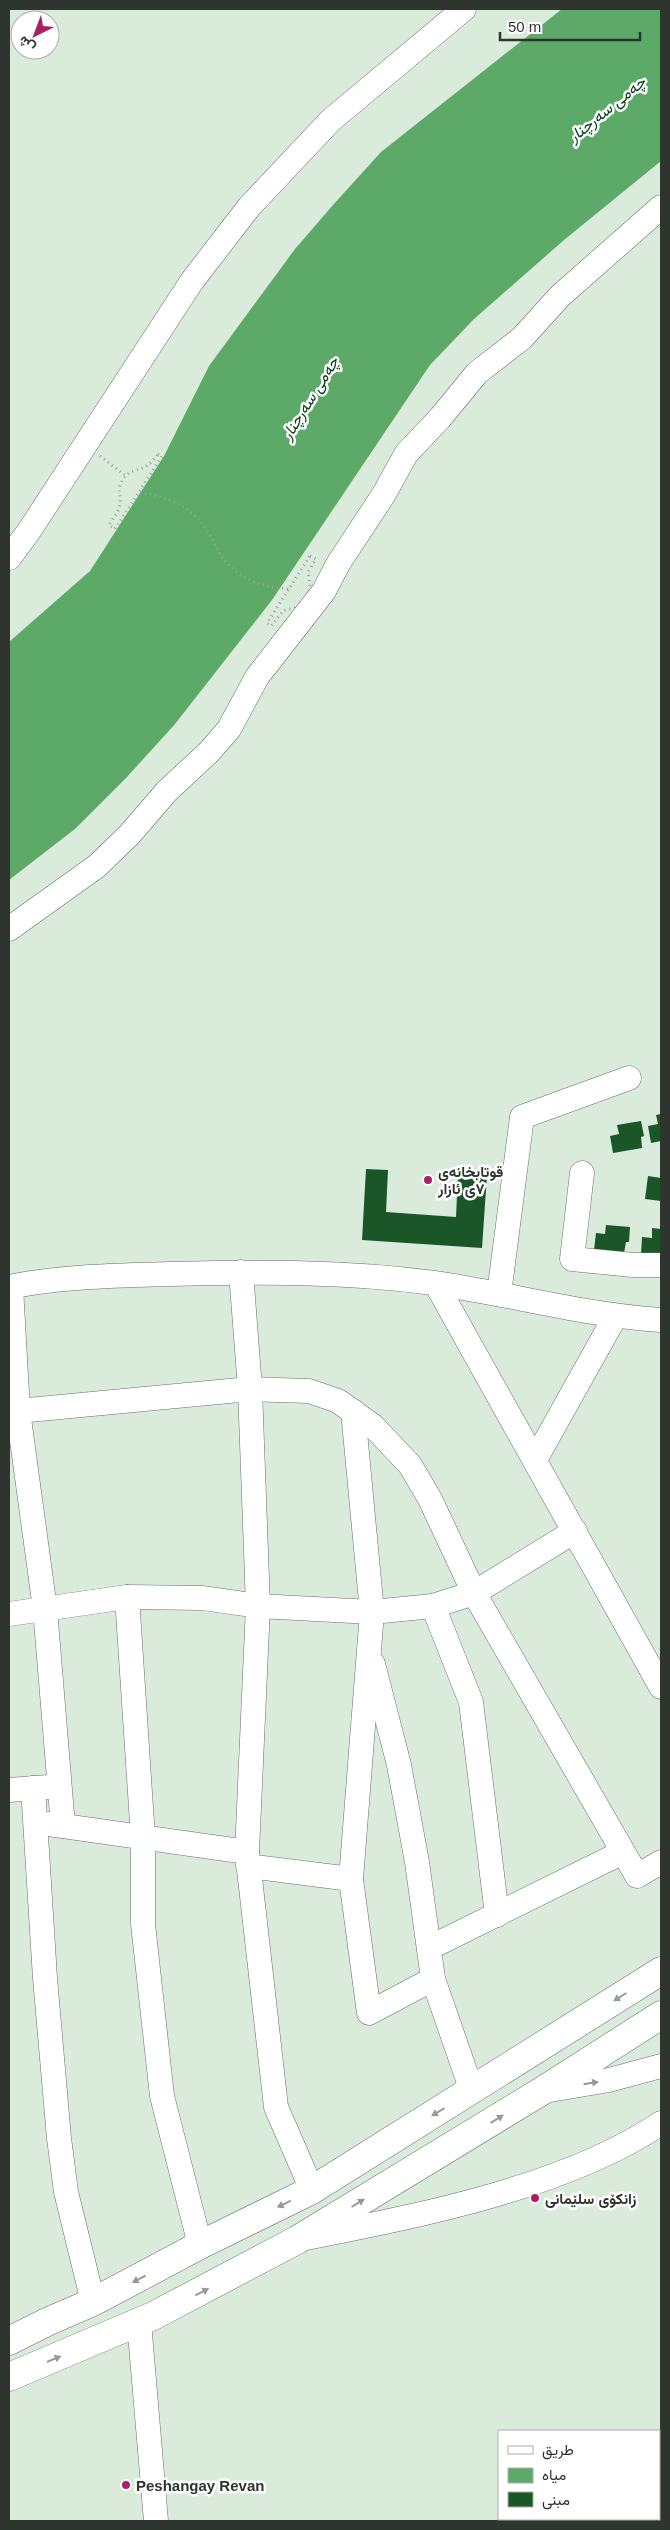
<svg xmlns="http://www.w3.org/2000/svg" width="670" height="2530" font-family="Helvetica,Vazirmatn,sans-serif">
<rect width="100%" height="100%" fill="#daebdc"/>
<path fill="#5ca968" d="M562,9H661V161L564,240L474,319L430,365L272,600L175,724L127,777L75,829L9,880V642L90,571L164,456L209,366L295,249L333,205L381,152Z"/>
<g fill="#1a5627">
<path d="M661,1114V1141L651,1143L648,1126L658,1124L656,1115Z"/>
<path d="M641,1121L644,1136L641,1137L642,1148L613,1153L610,1136L619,1134L617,1125Z"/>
<path d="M366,1169L388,1170L386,1212L456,1217L458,1173L487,1175L482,1248L362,1240Z"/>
<path d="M648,1176L661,1178V1201L645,1199Z"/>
<path d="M606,1225L630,1227L629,1242H626L624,1253L594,1250L596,1233L605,1234Z"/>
<path d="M652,1228L661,1229V1255L641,1254L642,1237L652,1238Z"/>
</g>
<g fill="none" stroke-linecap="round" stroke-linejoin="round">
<defs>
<g id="minor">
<path d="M9,558L29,531L192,281L249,207L331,120L464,9"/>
<path d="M9,929L97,866L130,834L167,791L209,752L229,729L257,677L324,591L338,564L384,494L406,454L440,418L477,373L522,338L560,296L661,207"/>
<path d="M582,1173L572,1259L633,1265H661"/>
<path d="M241,1272L250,1389L258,1606L247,1852L276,2107L312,2190"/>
<path d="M436,1284L661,1687"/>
<path d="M9,1287C62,1276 116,1276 170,1274C260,1272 345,1271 434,1283C510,1294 584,1315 661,1320"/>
<path d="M11,1287L18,1411L45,1609L63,1826"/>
<path d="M499,1294L522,1117L629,1078"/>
<path d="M353,1411L372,1612L351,1879L369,2013L433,1979"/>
<path d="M9,1414L18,1411L250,1389L309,1391L338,1401L373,1426L410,1465L430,1499L474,1593L637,1876L661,1862"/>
<path d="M535,1460L615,1317"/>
<path d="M127,1597L143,1838V1924L162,2096L200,2245"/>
<path d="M433,1606L471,1702L497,1915"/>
<path d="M9,1614L127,1597L203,1598L258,1606L372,1612L433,1606L474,1593L575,1531"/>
<path d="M373,1664L399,1765L417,1862L433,1979L472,2091"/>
<path d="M33,1788L45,1978L59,2138L66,2192L93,2302"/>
<path d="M9,1790L49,1787"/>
<path d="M49,1824L247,1852"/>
<path d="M248,1866L351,1879"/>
<path d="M429,1948L623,1852"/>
<path d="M544,2091L609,2080L661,2066"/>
<path d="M306,2238C417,2216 567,2187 661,2123"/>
<path d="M139,2322L156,2521"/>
</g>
<g id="major">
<path d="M9,2341L49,2321L93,2302L200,2245L312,2190L661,1971"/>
<path d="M9,2377L153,2316L297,2240L542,2091L661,2015"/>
</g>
</defs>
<use href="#minor" stroke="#637265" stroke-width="25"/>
<use href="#major" stroke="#637265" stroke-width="29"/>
<g stroke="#97a398" stroke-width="3" stroke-dasharray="1 4" stroke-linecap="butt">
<path d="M158,454L162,456L115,529L109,525C113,518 119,512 120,504C121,496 117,488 122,481C131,465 145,475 158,454Z"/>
<path d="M100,456L126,476"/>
<path d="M140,493C169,496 194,508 209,534C215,543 218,553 225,561C242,580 264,588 289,589"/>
<path d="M310,556L316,559L308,572L310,586L308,598L301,606L283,611L271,626L267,623Z"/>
</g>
<use href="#minor" stroke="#fff" stroke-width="24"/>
<use href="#major" stroke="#fff" stroke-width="28"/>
</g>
<defs><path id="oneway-solid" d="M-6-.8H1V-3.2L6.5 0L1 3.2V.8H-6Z" transform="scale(1.25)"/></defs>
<g fill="#969a96">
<use href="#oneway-solid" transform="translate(620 1997) rotate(148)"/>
<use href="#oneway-solid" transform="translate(591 2083) rotate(-9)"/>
<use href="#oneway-solid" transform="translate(438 2112) rotate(149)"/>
<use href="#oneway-solid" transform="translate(497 2119) rotate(-31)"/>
<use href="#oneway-solid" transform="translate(358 2203) rotate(-31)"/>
<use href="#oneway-solid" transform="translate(284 2204) rotate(154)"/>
<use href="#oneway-solid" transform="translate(139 2279) rotate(153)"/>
<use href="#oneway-solid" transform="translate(202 2292) rotate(-27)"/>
<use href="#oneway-solid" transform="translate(54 2359) rotate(-22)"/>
</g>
<g fill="#aa2062" stroke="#fff" stroke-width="2">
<circle cx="428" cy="1180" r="5"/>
<circle cx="535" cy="2198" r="5"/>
<circle cx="126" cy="2485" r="5"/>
</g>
<g text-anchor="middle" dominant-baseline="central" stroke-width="5" stroke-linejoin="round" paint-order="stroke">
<g font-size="15" font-weight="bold" fill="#2e342e" stroke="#fff" text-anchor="start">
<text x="438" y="1171">قوتابخانەی<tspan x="438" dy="17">٧ی ئازار</tspan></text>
<text x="545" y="2198">زانکۆی سلێمانی</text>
<text x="136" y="2485">Peshangay Revan</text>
</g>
<g font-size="16" font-style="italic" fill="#064217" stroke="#fff">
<text transform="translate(607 109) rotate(-39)">چەمی سەرچنار</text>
<text transform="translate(310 398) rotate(-58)">چەمی سەرچنار</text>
</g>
</g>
<rect width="670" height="2530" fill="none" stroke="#2e342e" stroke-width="20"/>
<rect x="498" y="2430" width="162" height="90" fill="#ffffff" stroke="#abaeab"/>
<rect x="508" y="2446" width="25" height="8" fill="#ffffff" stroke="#abaeab"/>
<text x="542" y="2455" font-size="15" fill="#2e342e">طريق</text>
<rect x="508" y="2468" width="25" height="15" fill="#5ca968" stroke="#abaeab"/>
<text x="542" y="2480" font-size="15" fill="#2e342e">مياه</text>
<rect x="508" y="2492" width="25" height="15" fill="#1a5627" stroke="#abaeab"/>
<text x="542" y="2505" font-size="15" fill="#2e342e">مبنى</text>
<g transform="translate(35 35) rotate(222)"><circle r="24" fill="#ffffff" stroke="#abaeab"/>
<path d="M0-4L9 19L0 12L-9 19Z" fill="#aa2062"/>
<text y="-8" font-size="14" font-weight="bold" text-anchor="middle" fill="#2e342e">ش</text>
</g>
<path d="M500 32v8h140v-8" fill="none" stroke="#2e342e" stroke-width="2.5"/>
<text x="508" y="32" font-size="15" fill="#2e342e" stroke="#ffffff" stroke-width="4" paint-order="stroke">50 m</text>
</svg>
